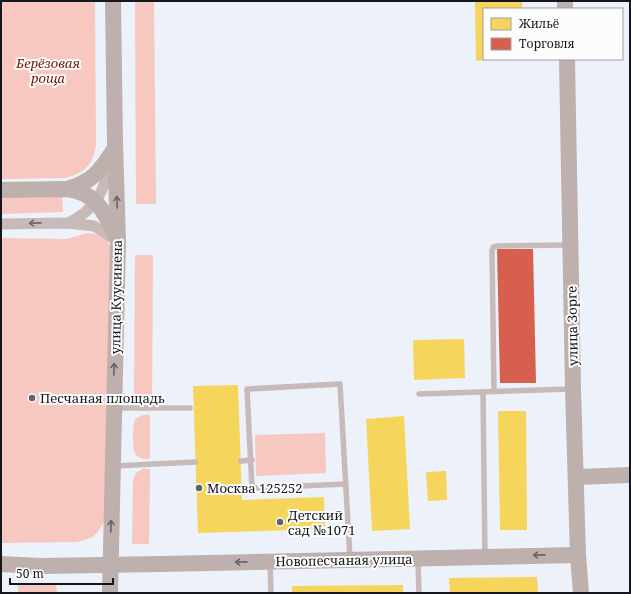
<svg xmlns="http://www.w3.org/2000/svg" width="631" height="594" font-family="'Noto Serif',serif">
<rect width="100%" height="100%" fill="#edf1fa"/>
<g fill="#f6c8c0">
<path d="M1,1H95L96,145C93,166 83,174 64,178L1,179Z"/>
<path d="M135,1H154L156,204H136Z"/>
<path d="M62,195L63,212L1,214V196Z"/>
<path d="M89,233C104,236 107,238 113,252L105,520C97,535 93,539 76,542L1,543V238L66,239Z"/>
<path d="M135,255H153L152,403C143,403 137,403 134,394Z"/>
<path d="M143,415H150V459C145,459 141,459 137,456C131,451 133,426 135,419Z"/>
<path d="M325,433L326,473L256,476L255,435Z"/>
<path d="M143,469H150L149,544H132L133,482C134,475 136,472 143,469Z"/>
<path d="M18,585H56L57,592H18Z"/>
</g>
<g fill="#f6d55c">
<path d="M475,1H522V9H484V60L476,61Z"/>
<path d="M464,339L465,378L414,380L413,340Z"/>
<path d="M238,385L242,500L324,497L325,529L198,533L193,386Z"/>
<path d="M498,411H526L527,530H500Z"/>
<path d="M404,416L410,529L372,531L366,419Z"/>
<path d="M446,471L447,500L428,501L426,472Z"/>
<path d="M537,577L538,593H450L449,578Z"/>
<path d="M403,585V593H292V586Z"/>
</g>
<path fill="#d6604d" d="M497,249H533L536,383H500Z"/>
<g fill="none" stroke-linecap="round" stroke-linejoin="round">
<g stroke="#c7bab9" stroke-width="5.5">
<path d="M494,391L492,251L493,247L497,246L568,245"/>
<path d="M483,392L485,556"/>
<path d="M419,394L571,389"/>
<path d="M116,408H190"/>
<path d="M241,461L252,460"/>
<path d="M114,466L195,462"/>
<path d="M346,484L252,488L247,389L340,384L350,559"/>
<path d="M418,561L419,593"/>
<path d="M270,563L271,593"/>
</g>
<g stroke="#c7bab9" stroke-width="11">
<path d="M68,223C97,210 104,189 112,161"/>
<path d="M1,224L68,223L94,226L117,241"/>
</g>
<g stroke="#beb0ad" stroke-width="16">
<path d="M565,1V9"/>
<path d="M567,59L573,389L578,555L581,593"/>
<path d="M67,189C94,181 100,171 115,148"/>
<path d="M1,190L67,189C95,192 104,211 115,234"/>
<path d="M576,477L630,475"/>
<path d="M1,564L41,566L161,564L578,555"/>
<path d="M110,593L118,241L115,143L113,1"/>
</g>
</g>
<defs><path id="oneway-shaft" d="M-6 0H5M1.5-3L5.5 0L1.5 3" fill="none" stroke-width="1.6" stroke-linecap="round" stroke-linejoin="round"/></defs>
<g stroke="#696466">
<use href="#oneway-shaft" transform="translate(117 202) rotate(-92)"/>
<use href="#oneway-shaft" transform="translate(114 369) rotate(-88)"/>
<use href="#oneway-shaft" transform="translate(111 526) rotate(-88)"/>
<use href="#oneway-shaft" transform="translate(539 555) rotate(179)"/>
<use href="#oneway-shaft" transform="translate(241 562) rotate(179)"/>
</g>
<use stroke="#6e686c" href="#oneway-shaft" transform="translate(35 223) rotate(179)"/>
<g fill="#60636b" stroke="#fcfcfc" stroke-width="1.5">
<circle cx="32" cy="398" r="4"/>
<circle cx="199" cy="488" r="4"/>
<circle cx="280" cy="522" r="4"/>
</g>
<g text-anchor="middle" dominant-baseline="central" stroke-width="4" stroke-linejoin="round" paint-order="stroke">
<g font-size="13" font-style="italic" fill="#701802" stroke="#fcfcfc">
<text x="48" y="63">Берёзовая<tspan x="48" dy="15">роща</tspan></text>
</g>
<g font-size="13" fill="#14171e" stroke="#fcfcfc">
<text transform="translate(116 297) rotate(-89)">улица Куусинена</text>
<text transform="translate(572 326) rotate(-91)">улица Зорге</text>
<text transform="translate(344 560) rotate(-1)">Новопесчаная улица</text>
</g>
<g font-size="13" fill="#14171e" stroke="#fcfcfc" text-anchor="start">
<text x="40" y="398">Песчаная площадь</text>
<text x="207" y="488">Москва 125252</text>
<text x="288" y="515">Детский<tspan x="288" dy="15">сад №1071</tspan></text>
</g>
</g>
<rect width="631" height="594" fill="none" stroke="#14171e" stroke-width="4"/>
<rect x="483" y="8" width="140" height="52" fill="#fcfcfc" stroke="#9fa0a3"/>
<rect x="491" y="18" width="20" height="12" fill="#f6d55c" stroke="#9fa0a3"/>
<text x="519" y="28" font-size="12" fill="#14171e">Жильё</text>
<rect x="491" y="38" width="20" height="12" fill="#d6604d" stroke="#9fa0a3"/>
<text x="519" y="48" font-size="12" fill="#14171e">Торговля</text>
<path d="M10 578v6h103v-6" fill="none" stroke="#14171e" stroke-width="2"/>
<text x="16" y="578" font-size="12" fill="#14171e" stroke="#fcfcfc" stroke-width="3" paint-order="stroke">50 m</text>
</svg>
